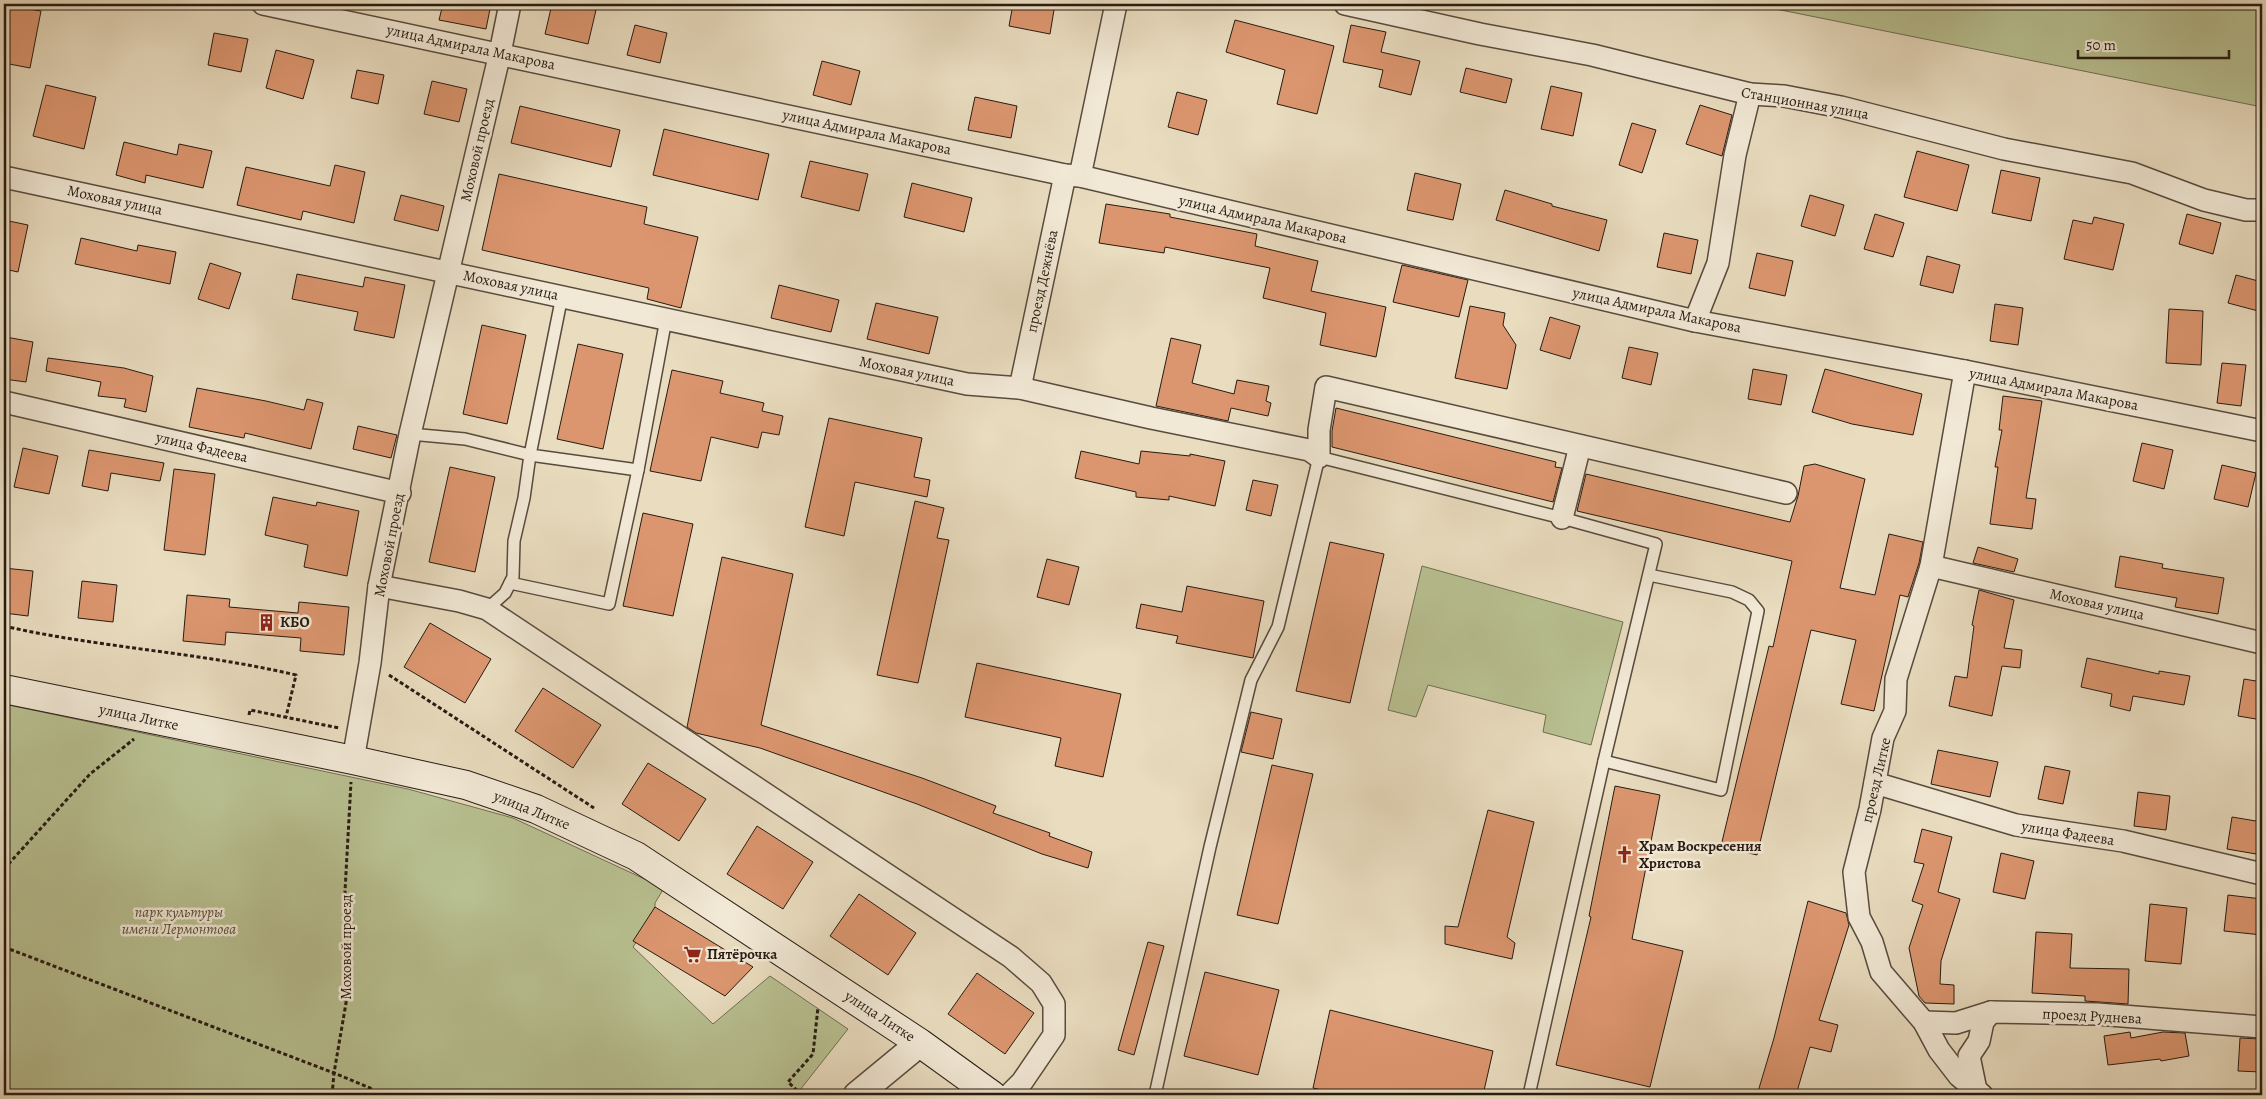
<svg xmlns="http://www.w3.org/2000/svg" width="2266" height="1099" font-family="Alegreya,serif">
<rect width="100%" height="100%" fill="#e9dcbf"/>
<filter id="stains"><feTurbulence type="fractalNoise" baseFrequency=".004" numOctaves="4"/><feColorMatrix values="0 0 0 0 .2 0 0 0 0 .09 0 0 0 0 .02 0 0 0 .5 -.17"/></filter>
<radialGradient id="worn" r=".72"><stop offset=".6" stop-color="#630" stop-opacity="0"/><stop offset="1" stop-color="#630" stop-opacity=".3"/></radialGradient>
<g fill="#b8c091" stroke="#706e52">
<path d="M1751,4H2262V107Z"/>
<path d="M1422,566L1623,622L1591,745L1543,732L1546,715L1428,685L1416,717L1388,710Z"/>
<path d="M4,704L408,789L513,818L664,888L655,903V914L633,947L713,1024L770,976L848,1029L796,1095H4Z"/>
</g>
<g fill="#dc966f" stroke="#271b13">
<path d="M443,4H491L486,29L439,20Z"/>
<path d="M552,4H568L596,10L588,44L545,34Z"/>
<path d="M1013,4H1055L1050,34L1009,26Z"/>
<path d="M4,5L41,11L30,68L4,63Z"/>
<path d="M1235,20L1334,46L1317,114L1277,104L1285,70L1226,52Z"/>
<path d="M635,25L667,33L660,63L627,55Z"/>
<path d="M1351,25L1386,32L1381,52L1420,61L1411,95L1379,87L1383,70L1343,62Z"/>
<path d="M214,33L248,39L241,72L208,65Z"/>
<path d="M276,50L314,60L303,99L266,88Z"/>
<path d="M822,61L860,71L851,105L813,95Z"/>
<path d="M1466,68L1512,79L1506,103L1460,92Z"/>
<path d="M357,70L384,75L378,104L351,98Z"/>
<path d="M432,81L467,89L459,122L424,114Z"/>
<path d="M46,85L96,97L84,149L33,136Z"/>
<path d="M1551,86L1582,93L1573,136L1541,129Z"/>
<path d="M1177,92L1207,100L1198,135L1168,127Z"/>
<path d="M975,97L1017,106L1011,138L968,130Z"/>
<path d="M1700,105L1732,115L1722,156L1686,144Z"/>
<path d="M520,106L620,130L611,167L511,143Z"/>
<path d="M1632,123L1656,130L1642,173L1619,165Z"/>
<path d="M664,129L769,154L758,200L653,175Z"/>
<path d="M124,142L177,155L179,144L212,151L203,188L146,175L145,183L116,175Z"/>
<path d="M1917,151L1969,165L1957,211L1904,197Z"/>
<path d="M810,161L868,174L859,211L801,197Z"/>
<path d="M335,165L365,172L354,223L303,211L301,220L237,205L246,167L330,186Z"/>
<path d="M2001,170L2040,178L2031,221L1992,213Z"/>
<path d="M1415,173L1461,184L1453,220L1407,210Z"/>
<path d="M499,174L647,207L644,224L698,237L681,308L647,299L649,288L482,250Z"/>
<path d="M912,183L972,198L964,232L904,217Z"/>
<path d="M1505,190L1552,204V206L1607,220L1599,251L1496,220Z"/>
<path d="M401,195L444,206L438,231L394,220Z"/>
<path d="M1810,195L1844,205L1835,236L1801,226Z"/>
<path d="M1106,204L1170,214V217L1257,234L1255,246L1318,261L1311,291L1386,307L1376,357L1320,345L1326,313L1263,298L1270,268L1165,247L1164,253L1099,243Z"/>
<path d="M1875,214L1904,223L1893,257L1864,249Z"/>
<path d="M2187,214L2221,223L2213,254L2179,244Z"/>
<path d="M2094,217L2124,224L2113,270L2064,259L2073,220L2092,224Z"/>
<path d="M4,220L28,225L18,272L4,269Z"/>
<path d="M1664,233L1698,240L1691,274L1657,267Z"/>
<path d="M81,238L137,251L138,245L176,252L170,284L75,264Z"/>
<path d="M1757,253L1793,261L1785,296L1749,288Z"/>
<path d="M1927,256L1960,265L1953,293L1920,285Z"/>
<path d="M210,263L241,273L229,309L198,299Z"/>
<path d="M1402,265L1468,280L1459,317L1393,302Z"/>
<path d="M297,274L363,287L365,277L405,285L394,338L354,330L358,312L292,299Z"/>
<path d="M2236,275L2262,282V312L2228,303Z"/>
<path d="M779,285L839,300L831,332L771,318Z"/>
<path d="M876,303L938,317L929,354L867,339Z"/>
<path d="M1995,304L2023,308L2018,345L1990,341Z"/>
<path d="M1470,306L1505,313L1503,325L1516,345L1507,389L1455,378Z"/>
<path d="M2169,309L2203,311L2201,365L2166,363Z"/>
<path d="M1550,317L1580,326L1570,359L1540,350Z"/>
<path d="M482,325L526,335L507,424L463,414Z"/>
<path d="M6,337L33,342L26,382L4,379Z"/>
<path d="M1171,338L1201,345L1192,383L1234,394L1237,380L1269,386L1266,401L1271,403L1268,416L1231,408L1228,421L1156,406Z"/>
<path d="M578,344L623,354L603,449L557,439Z"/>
<path d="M1629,347L1658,353L1651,385L1622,378Z"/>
<path d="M48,358L124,368L153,376L146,412L124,407L126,399L98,396L101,382L46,371Z"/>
<path d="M2222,363L2246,365L2241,406L2217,403Z"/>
<path d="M1753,369L1787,375L1781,405L1748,399Z"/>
<path d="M1825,369L1922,394L1913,435L1852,424L1812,412Z"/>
<path d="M672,370L723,381L720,393L764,403L762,411L783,416L779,435L762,432L758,448L711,437L701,481L650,471Z"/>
<path d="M197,388L266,401L304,410L307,399L323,403L311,449L245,433L244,438L189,427Z"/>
<path d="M2003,396L2042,401L2026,498L2036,499L2032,529L1990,524L1998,467H1995L2002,430H1999Z"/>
<path d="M1336,408L1556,462L1555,467L1562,468L1553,502L1332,447V431Z"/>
<path d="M829,418L922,438L914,477L930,480L927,497L855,482L844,536L805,527Z"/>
<path d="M358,426L397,435L391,458L353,449Z"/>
<path d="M2142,443L2173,450L2164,489L2133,481Z"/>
<path d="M23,448L58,456L49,494L14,487Z"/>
<path d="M89,450L164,463L160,481L111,473L108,491L82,486Z"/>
<path d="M1081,451L1139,464L1141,451L1190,456V454L1225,461L1215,506L1169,496V500L1136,497V492L1075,478Z"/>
<path d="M1815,464L1865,479L1840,588L1875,595L1889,534L1923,542L1919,563L1908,597L1900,595L1874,711L1841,704L1856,640L1811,630L1757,855L1721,846L1769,646L1773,647L1792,561L1577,511L1586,474L1790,522L1798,496L1804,466Z"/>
<path d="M2222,465L2256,473L2248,507L2214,499Z"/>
<path d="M450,467L495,477L475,572L429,562Z"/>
<path d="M174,469L215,474L205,555L164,550Z"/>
<path d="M1253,480L1278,485L1271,516L1246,510Z"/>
<path d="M273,497L316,506L317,502L359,511L347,576L304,567L308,545L265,535Z"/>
<path d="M915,501L944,508L937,538L949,540L918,683L877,675Z"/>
<path d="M643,513L693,524L673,616L623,606Z"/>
<path d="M1330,542L1384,554L1350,703L1296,691Z"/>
<path d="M1978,547L2018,559L2014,572L1973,563Z"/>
<path d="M2120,556L2163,564L2162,568L2224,578L2218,614L2175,607L2177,598L2115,587Z"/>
<path d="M722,557L793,574L761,725L922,778L996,806L993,813L1050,833L1049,836L1092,852L1088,868L1042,854L917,804L760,748L696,733L687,727Z"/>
<path d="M1047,559L1079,567L1069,605L1037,597Z"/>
<path d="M4,568L33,571L28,616L4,613Z"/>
<path d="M82,581L117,585L113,622L78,618Z"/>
<path d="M1187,586L1264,601L1253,658L1176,643L1178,636L1136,628L1141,604L1182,612Z"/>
<path d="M1979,590L2014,600L2004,648L2022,650L2020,668L2002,666L1992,716L1949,706L1955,676L1967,678L1974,626L1972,625Z"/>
<path d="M187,595L230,599L229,607L298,613L299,602L349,607L344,655L300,651L301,638L226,632L225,645L183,641Z"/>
<path d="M430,623L491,659L465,703L404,667Z"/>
<path d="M2087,658L2159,674V671L2190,676L2184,705L2133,696L2130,711L2110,706L2112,694L2081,687Z"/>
<path d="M977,663L1121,694L1103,777L1055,766L1061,738L965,717Z"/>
<path d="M2244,679L2262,682V720L2238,716Z"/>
<path d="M543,688L601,725L573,768L515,731Z"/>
<path d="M1251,712L1282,719L1273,759L1241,752Z"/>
<path d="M1938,750L1998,762L1990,797L1931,784Z"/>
<path d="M648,763L706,799L679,841L622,804Z"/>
<path d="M1272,765L1313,774L1278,924L1237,915Z"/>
<path d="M2045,766L2070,771L2063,804L2038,799Z"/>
<path d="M1615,786L1660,795L1632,939L1683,951L1650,1087L1556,1065L1591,917L1589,916Z"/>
<path d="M2138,792L2170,796L2166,830L2134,826Z"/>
<path d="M1488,810L1534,822L1507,937L1515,943L1512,959L1445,944V926L1458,927Z"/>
<path d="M2232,817L2262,822V855L2227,849Z"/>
<path d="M757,826L813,862L783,909L727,874Z"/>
<path d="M1922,829L1952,837L1938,892L1960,899L1941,961L1940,984L1954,985V1004L1925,1003L1919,996L1909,948L1923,905L1912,901L1924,864L1914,862Z"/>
<path d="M2001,853L2034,861L2025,899L1993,892Z"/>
<path d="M859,894L916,933L888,975L830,936Z"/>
<path d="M2228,895L2262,899V935L2224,931Z"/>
<path d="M1808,901L1846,913L1849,925L1819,1020L1838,1025L1831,1052L1810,1047L1796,1095H1757L1774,1038Z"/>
<path d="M2150,904L2187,908L2181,964L2145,961Z"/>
<path d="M655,907L753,967L725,996L633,941Z"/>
<path d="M2036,932L2072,934L2070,968L2129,969L2128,1004L2085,1001V996L2032,993Z"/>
<path d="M1148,942L1164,946L1134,1055L1118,1050Z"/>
<path d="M1205,972L1279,990L1258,1075L1184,1056Z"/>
<path d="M977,973L1034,1013L1005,1054L948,1014Z"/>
<path d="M1330,1010L1493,1051L1483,1095H1344L1313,1088Z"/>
<path d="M2130,1032L2131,1038L2163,1032L2185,1033L2189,1056L2161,1061L2160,1059L2108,1065L2104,1036Z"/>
<path d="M2240,1038L2262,1039L2261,1072L2238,1071Z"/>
</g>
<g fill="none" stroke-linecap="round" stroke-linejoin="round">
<defs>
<g id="service">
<path d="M410,434L465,439L530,455L524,498L514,541L513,577L505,593L487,609"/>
<path d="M638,470L666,319"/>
<path d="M510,583L609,604L638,470L530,455L562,296"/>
<path d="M1604,761L1721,790L1758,611L1749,600L1732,592L1649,575"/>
<path d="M1155,1095L1210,847L1251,680L1278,627L1319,457L1562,518L1656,544L1604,761L1529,1095"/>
</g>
<g id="minor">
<path d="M263,4L1065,175L1080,176L1695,321L1965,371L2262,431"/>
<path d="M1345,4L1480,34L1592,55L1750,94L1784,96L1841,107L2004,149L2132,173L2204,200L2246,210H2262"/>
<path d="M1080,176L1116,4"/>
<path d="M4,177L967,384L1020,388L1151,418L1309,450L1319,457V430L1326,387L1786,493"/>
<path d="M1695,321L1718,263L1735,155L1750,94"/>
<path d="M1965,371L1931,566L1896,679L1895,711L1883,738L1870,809L1854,872L1859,917L1872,942L1881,972L1924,1022L1939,1050L1959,1076L1982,1095"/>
<path d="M1020,388L1065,175"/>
<path d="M4,402L400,493"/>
<path d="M1562,518L1580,446"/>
<path d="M1931,566L2262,643"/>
<path d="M379,586L459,601L487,609L1011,957L1041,983L1054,1004V1035L1022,1082L1009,1095"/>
<path d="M353,760L370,663L379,586L410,434L500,53L510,4"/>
<path d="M1875,783L2016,825L2123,841L2262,874"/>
<path d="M1924,1022L1956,1023L1991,1012L2097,1014L2262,1027"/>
<path d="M1976,1090L1969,1056L1979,1041L1983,1022L1991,1012"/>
</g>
<path id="tertiary" d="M857,1095L920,1043"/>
<path id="secondary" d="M4,689L353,760L466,785L536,809L636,856L920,1043L992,1095"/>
</defs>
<use href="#service" stroke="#584b3e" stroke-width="14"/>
<use href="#minor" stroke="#584b3e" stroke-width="24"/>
<use href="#tertiary" stroke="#584b3e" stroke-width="29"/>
<use href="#secondary" stroke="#271b13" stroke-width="30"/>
<g stroke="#271b13" stroke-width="3" stroke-dasharray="4 2.5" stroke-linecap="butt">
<path d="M4,626C100,648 199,652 296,675L286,717"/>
<path d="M389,675L594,808"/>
<path d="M249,715L250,710L339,728"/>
<path d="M4,869L90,774L134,739"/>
<path d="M4,947L334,1073L370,1088L378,1095"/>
<path d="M896,1091L917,1095"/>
<path d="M332,1095L334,1073L346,1003L345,891L351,782"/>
<path d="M802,1095L788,1082L813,1054L818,1007"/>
</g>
<use href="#service" stroke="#f1e8d5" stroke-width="11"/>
<use href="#minor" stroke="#f1e8d5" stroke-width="21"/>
<use href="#tertiary" stroke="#f1e8d5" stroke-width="26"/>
<use href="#secondary" stroke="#f1e8d5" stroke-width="28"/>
</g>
<defs>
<symbol id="building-bare" viewBox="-9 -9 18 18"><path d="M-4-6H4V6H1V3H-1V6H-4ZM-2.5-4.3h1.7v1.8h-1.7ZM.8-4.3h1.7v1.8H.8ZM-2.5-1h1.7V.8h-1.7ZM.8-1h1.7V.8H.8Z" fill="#8f2418" stroke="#f1e8d5" stroke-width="2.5" paint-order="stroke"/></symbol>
<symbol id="church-bare" viewBox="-9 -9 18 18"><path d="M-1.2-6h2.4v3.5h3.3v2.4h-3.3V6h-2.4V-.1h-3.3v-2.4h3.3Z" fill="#8f2418" stroke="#f1e8d5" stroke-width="2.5" paint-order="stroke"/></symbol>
<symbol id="supermarket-bare" viewBox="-9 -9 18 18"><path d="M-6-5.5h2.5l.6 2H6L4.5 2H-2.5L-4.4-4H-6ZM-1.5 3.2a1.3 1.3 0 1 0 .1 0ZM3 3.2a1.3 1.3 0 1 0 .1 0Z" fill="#8f2418" stroke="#f1e8d5" stroke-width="2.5" paint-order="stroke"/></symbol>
</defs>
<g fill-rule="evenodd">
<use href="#building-bare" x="254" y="610" width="25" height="25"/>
<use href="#church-bare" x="1612" y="842" width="25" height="25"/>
<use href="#supermarket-bare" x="680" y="942" width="25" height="25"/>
</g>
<g text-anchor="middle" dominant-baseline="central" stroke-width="5" stroke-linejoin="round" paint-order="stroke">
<g font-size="15" fill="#271b13" stroke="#f1e8d5">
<text transform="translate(471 47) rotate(12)">улица Адмирала Макарова</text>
<text transform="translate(1805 103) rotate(10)">Станционная улица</text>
<text transform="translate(867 132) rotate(12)">улица Адмирала Макарова</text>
<text transform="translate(477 150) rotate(-77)">Моховой проезд</text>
<text transform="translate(115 200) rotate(12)">Моховая улица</text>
<text transform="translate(1263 219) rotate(13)">улица Адмирала Макарова</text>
<text transform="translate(1042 281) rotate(-78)">проезд Дежнёва</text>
<text transform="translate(511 285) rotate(12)">Моховая улица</text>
<text transform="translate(1657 310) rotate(12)">улица Адмирала Макарова</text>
<text transform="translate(907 371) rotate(12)">Моховая улица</text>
<text transform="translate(2054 389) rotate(11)">улица Адмирала Макарова</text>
<text transform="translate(202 447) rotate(13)">улица Фадеева</text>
<text transform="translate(389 545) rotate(-79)">Моховой проезд</text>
<text transform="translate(2097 604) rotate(13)">Моховая улица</text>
<text transform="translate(139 717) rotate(12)">улица Литке</text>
<text transform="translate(1876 780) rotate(-77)">проезд Литке</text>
<text transform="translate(532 810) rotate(22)">улица Литке</text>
<text transform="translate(2068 833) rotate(9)">улица Фадеева</text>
<text transform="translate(346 947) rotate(-90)">Моховой проезд</text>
<text transform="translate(880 1016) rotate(33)">улица Литке</text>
<text transform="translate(2092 1016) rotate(3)">проезд Руднева</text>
</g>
<g font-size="15" font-weight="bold" fill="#271b13" stroke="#f1e8d5" text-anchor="start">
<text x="280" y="622">КБО</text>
<text x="1639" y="846">Храм Воскресения<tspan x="1639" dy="17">Христова</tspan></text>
<text x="707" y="954">Пятёрочка</text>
</g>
<g font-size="15" font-style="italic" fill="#524d39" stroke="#f1e8d5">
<text x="179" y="912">парк культуры<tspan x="179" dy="17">имени Лермонтова</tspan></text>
</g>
</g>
<rect width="2266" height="1099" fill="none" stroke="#e9dcbf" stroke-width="20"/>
<rect x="5" y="5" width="2256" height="1089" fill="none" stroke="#271b13" stroke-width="2.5"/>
<rect x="10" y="10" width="2246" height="1079" fill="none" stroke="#271b13"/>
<path d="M2078 50v8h151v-8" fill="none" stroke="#271b13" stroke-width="2.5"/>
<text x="2086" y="50" font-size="15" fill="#271b13" stroke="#f1e8d5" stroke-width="4" paint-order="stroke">50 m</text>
<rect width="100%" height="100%" filter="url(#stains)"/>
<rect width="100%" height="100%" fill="url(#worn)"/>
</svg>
